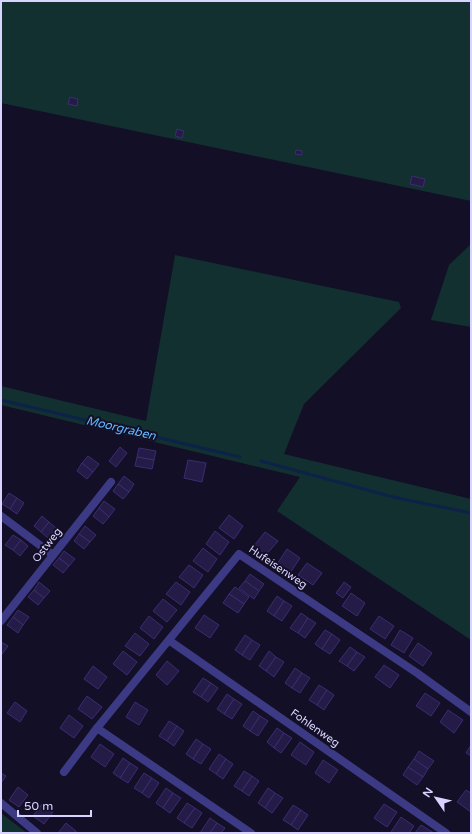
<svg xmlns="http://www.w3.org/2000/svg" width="472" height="834" font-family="'Varela Round',sans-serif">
<rect width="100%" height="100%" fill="#130f26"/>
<g fill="#12302f">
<path d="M1,1H471V201L1,103Z"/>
<path d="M471,244V327L431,320L449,265Z"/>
<path d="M175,255L399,302L401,308L304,404L284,454L471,499V640L277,511L300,477L1,405V386L146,421Z"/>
<path d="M1,813L27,833H1Z"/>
</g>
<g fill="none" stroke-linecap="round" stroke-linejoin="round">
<g stroke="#0c2248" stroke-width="3">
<path d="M1,400L240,457"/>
<path d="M261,461L393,497L471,513"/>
</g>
</g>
<g fill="#241b47" stroke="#3b2d73">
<path d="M70,97L78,99L77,106L68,104Z"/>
<path d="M177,129L184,131L182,138L175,136Z"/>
<path d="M296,150L302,151V155L295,154Z"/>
<path d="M412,176L425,179L423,187L410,184Z"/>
<path d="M120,447L127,453L116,467L109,461Z"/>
<path d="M139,448L156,451L154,460L137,457Z"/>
<path d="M88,456L99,464L93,472L82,463Z"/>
<path d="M137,457L154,460L152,469L135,466Z"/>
<path d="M188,460L206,463L202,482L184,478Z"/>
<path d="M82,463L93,472L87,479L77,471Z"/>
<path d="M124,476L134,484L129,492L118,484Z"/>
<path d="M118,484L129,492L123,499L113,491Z"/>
<path d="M9,493L17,498L10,509L2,504Z"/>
<path d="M17,498L24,503L17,514L10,509Z"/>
<path d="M104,501L115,509L109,517L99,508Z"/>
<path d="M99,508L109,517L103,524L93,516Z"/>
<path d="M229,515L243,526L234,539L219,528Z"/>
<path d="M42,516L49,522L41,532L34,526Z"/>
<path d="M49,522L56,528L48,538L41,532Z"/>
<path d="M85,526L96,535L90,542L79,534Z"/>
<path d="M215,531L229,542L220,555L206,544Z"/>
<path d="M265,532L278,541L266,555L254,546Z"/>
<path d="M79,534L90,542L84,549L74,541Z"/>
<path d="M13,535L21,540L13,550L5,545Z"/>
<path d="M21,540L28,546L20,556L13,550Z"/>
<path d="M203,548L217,559L208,572L193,561Z"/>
<path d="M287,549L300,558L290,573L277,564Z"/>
<path d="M64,551L75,559L69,566L59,558Z"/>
<path d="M59,558L69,566L63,573L53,565Z"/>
<path d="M307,563L322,573L313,585L298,575Z"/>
<path d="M189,565L203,575L194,588L179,577Z"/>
<path d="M250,574L264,584L259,591L245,581Z"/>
<path d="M245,581L259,591L254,599L239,588Z"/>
<path d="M39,582L50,591L44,598L34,590Z"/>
<path d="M176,582L190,592L181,605L166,594Z"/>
<path d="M344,582L351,587L343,598L336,593Z"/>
<path d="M235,587L249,597L244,604L229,594Z"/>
<path d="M34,590L44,598L38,605L28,597Z"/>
<path d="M351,593L365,603L357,616L342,606Z"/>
<path d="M229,594L244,604L238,613L223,603Z"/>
<path d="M277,596L284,601L274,616L267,611Z"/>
<path d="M163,599L177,610L167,622L153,611Z"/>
<path d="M284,601L292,606L282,621L274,616Z"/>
<path d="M18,610L29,617L23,625L13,617Z"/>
<path d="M301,613L308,618L298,633L290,628Z"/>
<path d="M204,615L219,625L210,638L195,628Z"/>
<path d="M149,616L163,627L154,639L140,628Z"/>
<path d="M379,616L394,626L385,639L370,629Z"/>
<path d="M13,617L23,625L18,633L7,625Z"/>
<path d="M308,618L316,623L305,638L298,633Z"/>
<path d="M325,630L332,634L322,649L315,644Z"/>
<path d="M400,630L413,638L404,653L391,645Z"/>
<path d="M135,633L149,644L140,656L125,646Z"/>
<path d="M332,634L340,640L330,654L322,649Z"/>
<path d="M245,635L252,640L242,655L235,650Z"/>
<path d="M252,640L260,645L250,660L242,655Z"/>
<path d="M1,642L8,646L2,654L1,653Z"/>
<path d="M418,643L432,653L423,666L409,656Z"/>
<path d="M350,647L357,652L347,666L339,661Z"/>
<path d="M123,651L137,662L127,675L113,664Z"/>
<path d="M269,651L276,657L266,671L259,666Z"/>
<path d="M357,652L365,657L354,671L347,666Z"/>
<path d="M276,657L284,662L274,677L266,671Z"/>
<path d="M167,661L179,671L167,685L156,675Z"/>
<path d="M384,665L399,675L390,688L375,677Z"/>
<path d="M93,666L107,677L98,689L84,679Z"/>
<path d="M295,668L302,673L292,688L285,683Z"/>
<path d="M302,673L310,678L300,693L292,688Z"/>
<path d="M203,678L211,683L201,697L193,692Z"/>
<path d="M211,683L218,688L208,702L201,697Z"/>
<path d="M319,685L327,690L317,705L309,700Z"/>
<path d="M327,690L334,695L324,710L317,705Z"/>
<path d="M425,693L440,703L431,716L416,706Z"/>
<path d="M227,694L234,699L224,714L217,709Z"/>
<path d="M87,696L102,707L92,719L78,709Z"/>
<path d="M234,699L242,704L232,719L224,714Z"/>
<path d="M15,702L27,711L20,722L7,713Z"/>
<path d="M135,702L148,710L139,725L126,717Z"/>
<path d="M448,710L463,720L454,733L440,722Z"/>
<path d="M253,711L260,716L250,731L243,726Z"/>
<path d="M69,715L83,726L74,738L60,728Z"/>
<path d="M260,716L268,721L258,736L250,731Z"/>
<path d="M169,721L177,726L167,741L159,736Z"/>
<path d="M177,726L184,731L174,746L167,741Z"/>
<path d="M277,728L284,733L274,748L267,742Z"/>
<path d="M284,733L292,738L281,753L274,748Z"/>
<path d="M196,739L203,744L193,759L186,754Z"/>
<path d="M300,742L314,752L306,765L291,755Z"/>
<path d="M100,744L114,754L105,767L91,757Z"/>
<path d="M203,744L211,749L201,764L193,759Z"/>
<path d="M471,745V756L466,753Z"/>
<path d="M419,751L434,761L428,769L414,759Z"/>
<path d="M219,754L226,759L216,774L209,769Z"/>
<path d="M123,758L130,763L120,778L113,773Z"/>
<path d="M226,759L233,764L223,779L216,774Z"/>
<path d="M414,759L428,769L423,777L408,767Z"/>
<path d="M323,760L338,770L329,783L315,773Z"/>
<path d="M130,763L138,768L128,783L120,778Z"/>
<path d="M408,767L423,777L417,785L403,775Z"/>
<path d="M244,771L252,776L242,791L234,786Z"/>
<path d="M1,773L6,776L1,783Z"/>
<path d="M144,773L152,778L142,793L134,788Z"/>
<path d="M252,776L259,781L249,796L242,791Z"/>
<path d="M152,778L159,783L149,798L142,793Z"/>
<path d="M18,787L28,795L19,807L9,800Z"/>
<path d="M166,788L173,793L163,808L156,803Z"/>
<path d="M268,788L275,793L265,808L258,803Z"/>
<path d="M466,790L471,793V812L457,802Z"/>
<path d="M173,793L181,798L170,813L163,808Z"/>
<path d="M275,793L283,798L272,813L265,808Z"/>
<path d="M187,803L195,808L184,823L177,818Z"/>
<path d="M42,804L53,812L44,824L33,816Z"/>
<path d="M384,804L397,812L387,827L374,818Z"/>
<path d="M293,805L301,810L291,825L283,820Z"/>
<path d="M195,808L202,813L192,828L184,823Z"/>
<path d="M301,810L308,815L298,830L291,825Z"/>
<path d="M401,817L414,826L409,833H393L391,832Z"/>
<path d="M210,818L217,823L210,833H200Z"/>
<path d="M66,823L76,831L75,833H58Z"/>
<path d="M217,823L225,828L221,833H210Z"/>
<path d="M421,825L434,833H415Z"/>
</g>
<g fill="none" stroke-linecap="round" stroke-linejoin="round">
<g stroke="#3d3a85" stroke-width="8">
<path d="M1,516L53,555"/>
<path d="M1,621L111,482"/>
<path d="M170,641L446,833"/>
<path d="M64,772L97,728"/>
<path d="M1,803L37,833"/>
<path d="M251,833L97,728L239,554L417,673L471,712"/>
</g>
</g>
<g text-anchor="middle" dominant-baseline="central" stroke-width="4" stroke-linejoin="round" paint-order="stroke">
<g font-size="11" fill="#d9d4ff" stroke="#130f26">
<text transform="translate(47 545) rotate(-52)">Ostweg</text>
<text transform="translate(278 567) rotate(34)">Hufeisenweg</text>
<text transform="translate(315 728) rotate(35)">Fohlenweg</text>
</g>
<g font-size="12" font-style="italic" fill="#62b6ff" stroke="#130f26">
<text transform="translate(121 428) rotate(13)">Moorgraben</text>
</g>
</g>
<rect width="472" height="834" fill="none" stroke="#d9d4ff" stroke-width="4"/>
<g transform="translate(436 798) rotate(304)" stroke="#130f26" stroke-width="3" paint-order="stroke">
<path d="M0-3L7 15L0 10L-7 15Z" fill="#d9d4ff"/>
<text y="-6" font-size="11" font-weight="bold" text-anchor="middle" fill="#d9d4ff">N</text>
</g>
<path d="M18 810v6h73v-6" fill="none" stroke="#d9d4ff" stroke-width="2"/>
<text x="24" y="810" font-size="12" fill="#d9d4ff" stroke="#130f26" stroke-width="3" paint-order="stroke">50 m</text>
</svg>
